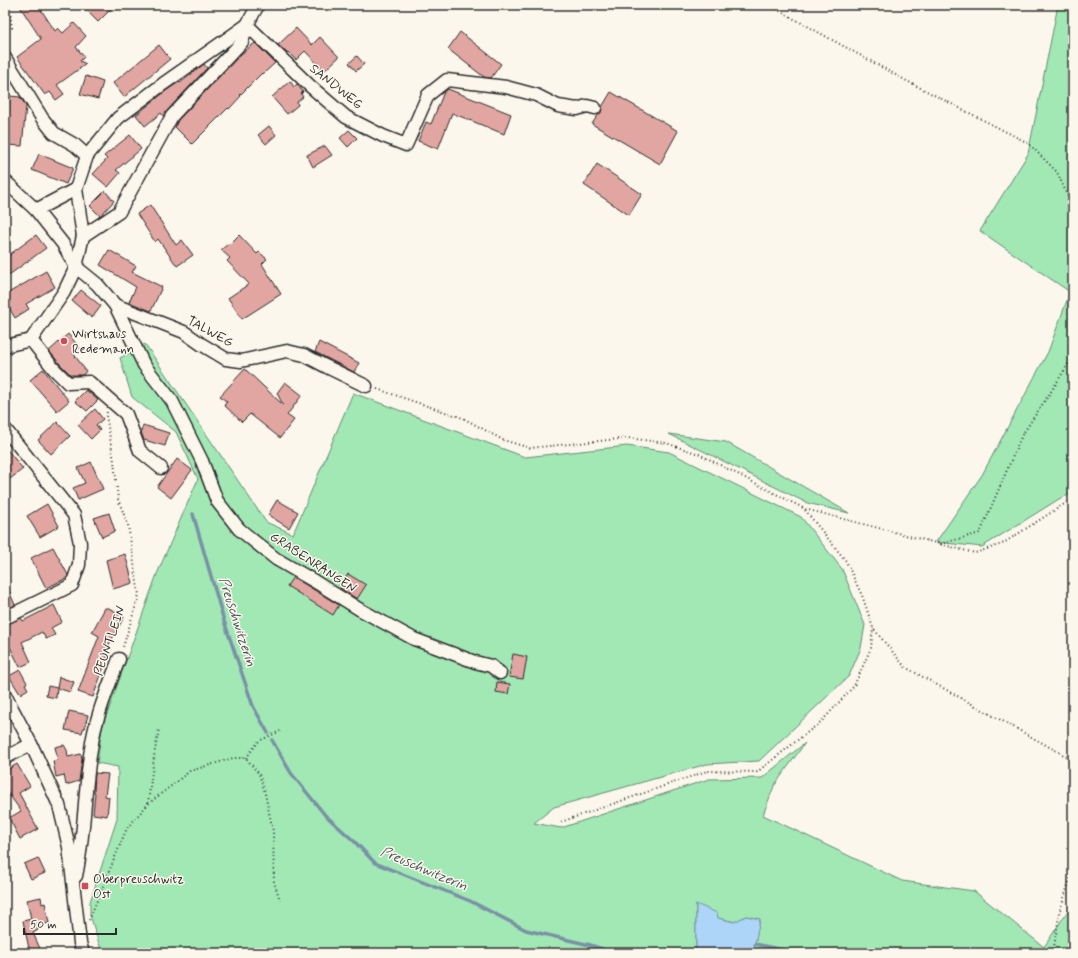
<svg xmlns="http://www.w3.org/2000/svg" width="1078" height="958" font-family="Mynerve,sans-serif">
<rect width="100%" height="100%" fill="#fbf7ec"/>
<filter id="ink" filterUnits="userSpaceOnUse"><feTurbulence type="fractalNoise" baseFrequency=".025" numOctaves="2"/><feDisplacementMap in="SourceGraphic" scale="8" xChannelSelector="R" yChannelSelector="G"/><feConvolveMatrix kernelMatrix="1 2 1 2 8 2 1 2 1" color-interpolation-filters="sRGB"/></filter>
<g filter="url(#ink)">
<g fill="#a1e8b5" stroke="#668a70">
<path d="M1058,5H1073V493L1059,499L982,547L936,542L982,475L1048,352L1070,292L980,231L1028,154Z"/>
<path d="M145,344L266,522L293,534L353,393L525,457L627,446L669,452L801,517L842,569L865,625L861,648L849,676L759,761L707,764L554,807L534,823L561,828L709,779L762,778L805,743L774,786L763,815L902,881L974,891L1044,947L1067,912L1073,915V953H753L760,919L746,916L735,922L718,918L696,904V953H102L90,915V902L117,819L118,767L97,763L102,728L157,574L198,479L176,432L132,397L120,358Z"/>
<path d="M669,434L726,442L849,513L807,503Z"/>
</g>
<path fill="#add5f7" stroke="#7991a5" d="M696,904L717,913L718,918L734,922L746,916L760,919L753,953H696Z"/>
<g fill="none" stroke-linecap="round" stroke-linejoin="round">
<g stroke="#7991a5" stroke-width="3.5">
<path d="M193,514L224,621L253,706L268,733"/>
<path d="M272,740L291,773L325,815L355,842L375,863L470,901L526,930L590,945L615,953"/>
<path d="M755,944L798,953"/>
</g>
</g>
<g fill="#e1a6a1" stroke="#2b2b2b">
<path d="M19,5H38L55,31L58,28L63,33L74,23L86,36L76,47L84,57L80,61L86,64L57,85L64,94L56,100L50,92L45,95L17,57L41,39Z"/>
<path d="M81,5H115L98,22Z"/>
<path d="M296,28L312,45L320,37L339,57L324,71L305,51L296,60L288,52L287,53L278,45Z"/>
<path d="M460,32L501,64L491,78L484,77L448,49Z"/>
<path d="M255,43L275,63L263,74L262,73L240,95L241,96L229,109L228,108L192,144L175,127L178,120L241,54Z"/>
<path d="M159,45L170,59L124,97L113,83Z"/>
<path d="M357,56L364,64L356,71L349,63Z"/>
<path d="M204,64L207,68L167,111L163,116L161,113L145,126L136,115L167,90L179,82L180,83Z"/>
<path d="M86,76L103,82L98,99L80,94Z"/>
<path d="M290,81L294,87L297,84L303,92L301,94L303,97L297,102L298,105L287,114L272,97Z"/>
<path d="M448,89L511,114L504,134L452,113L438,149L418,141L426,122L431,124L444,92Z"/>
<path d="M611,92L678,131L660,164L592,124L598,115L601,113L602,107Z"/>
<path d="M10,96L20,97L26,106L22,146L6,145Z"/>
<path d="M269,126L276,135L266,144L258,135Z"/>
<path d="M349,130L357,138L348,147L340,138Z"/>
<path d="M130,135L141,149L116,170L120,173L108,187L93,174L107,159L104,156Z"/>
<path d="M325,146L332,155L313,167L307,155Z"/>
<path d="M39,154L73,168L66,184L32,170Z"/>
<path d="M597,164L642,194L629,215L584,185Z"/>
<path d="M105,191L114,201L100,216L90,206Z"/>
<path d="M150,205L176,245L182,240L193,255L177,266L158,239L155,242L137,214Z"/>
<path d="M36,235L46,248L9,275L5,270V258Z"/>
<path d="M239,235L257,254L259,252L267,259L262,264L281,294L242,319L228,298L249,284L227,261L230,258L221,250L229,243L230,244Z"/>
<path d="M109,250L136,266L132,272L162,287L151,311L129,302L136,287L100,265Z"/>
<path d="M46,271L55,287L26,304L29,309L15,318L5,301V295Z"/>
<path d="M81,290L101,306L92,318L72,301Z"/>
<path d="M68,334L80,348L73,353L86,371L83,375H71L60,364L49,351Z"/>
<path d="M319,342L359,363L354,372L315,352Z"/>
<path d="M43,369L69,401L57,411L30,380Z"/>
<path d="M245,369L283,405L277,393L285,382L302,395L287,415L294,420L280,438L250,414L242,422L224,405L227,402L220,396Z"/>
<path d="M86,390L98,400L87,411L75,401Z"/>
<path d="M95,409L103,419L96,425L100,430L91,439L78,425Z"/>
<path d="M57,422L70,436L51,454L38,440Z"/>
<path d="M143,425L169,433L165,446L144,440L141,432Z"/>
<path d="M5,447L23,469L10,479L5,472Z"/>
<path d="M177,459L192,470L171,498L157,487Z"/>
<path d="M91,462L103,489L78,500L73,488L85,483L78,468Z"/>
<path d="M277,500L298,512L289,528L268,515Z"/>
<path d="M47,504L59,526L40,537L27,516Z"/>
<path d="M109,513L115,531L102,537L94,518Z"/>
<path d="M53,547L68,575L67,578L46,588L31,558Z"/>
<path d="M125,554L133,583L113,589L106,560Z"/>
<path d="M348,574L366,585L357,599L340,588Z"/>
<path d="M293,577L339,605L333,615L287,586Z"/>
<path d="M5,581L15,605L5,610Z"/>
<path d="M54,605L62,622L51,628L55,635L46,639L42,632L22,642L31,662L20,667L10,647L5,649V625L21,618L23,621Z"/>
<path d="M105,608H109L124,617L105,652L109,653L93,697L78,692L99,636L92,632Z"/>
<path d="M513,654L527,657L523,679L509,677Z"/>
<path d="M20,670L27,683L25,684L28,689L20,694L9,676Z"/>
<path d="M59,677L74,682L70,692L57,688Z"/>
<path d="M497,682L510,684L508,694L496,692Z"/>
<path d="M48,686L57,688L56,698L46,696Z"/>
<path d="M69,711L88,715L84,729H83L82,733L65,730Z"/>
<path d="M64,745L67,750L68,757L81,754L82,759L79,781L66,785L64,775L56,777L53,761L58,760L55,747Z"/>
<path d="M17,764L30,786L19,793L38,829L20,839L9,818L21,811L8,793H5V771Z"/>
<path d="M95,773L108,774L105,796L109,797L107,816L93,814L95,793L94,792Z"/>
<path d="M38,858L45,873L31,879L24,864Z"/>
<path d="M41,897L42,904L45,903L49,923L37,926L38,930L33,933L42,953H30L23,921L31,919L27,900Z"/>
</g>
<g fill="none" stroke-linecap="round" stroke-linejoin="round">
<defs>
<g id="minor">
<path d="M247,25L310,86L346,117L383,136L406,145L428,95L447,80L506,87L536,95L558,106L577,109L587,106L595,108"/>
<path d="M5,58L42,118L54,133L75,145L87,156"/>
<path d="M5,181L36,210L63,244L76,267L97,284L115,305L184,332L201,344L226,359L241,361L287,351L304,355L327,367L366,386"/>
<path d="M36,210L76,189"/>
<path d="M83,236L119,212L172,116L242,42L247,25L258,5"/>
<path d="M115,305L144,365L172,401L202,461L217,501L239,529L276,559L314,581L359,609L414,639L475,662L491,666L500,673"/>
<path d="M31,340L54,369L68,383L89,382L126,414L140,451L161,468"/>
<path d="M5,346L31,340L64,292L76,267L83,236L76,189L87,156L118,118L163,84L247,25"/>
<path d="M5,429L74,515L80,543L79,565L72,585L5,618"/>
<path d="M5,695L31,744L59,805L69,847L80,943L83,953"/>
<path d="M5,758L31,744"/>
<path d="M76,876C85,834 84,791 91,749C95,718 108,688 119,659"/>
</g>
</defs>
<use href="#minor" stroke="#2b2b2b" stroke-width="15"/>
<g stroke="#2b2b2b" stroke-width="2" stroke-dasharray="1 3" stroke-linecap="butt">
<path d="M769,5L905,80L1028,143L1057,172L1073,208"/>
<path d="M5,32L12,28L9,5"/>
<path d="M377,389L463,418L503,440L530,448L628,438L666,443L699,454L805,509L975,553L1002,544L1066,503L1073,500"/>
<path d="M107,412L106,415L114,461L118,499L128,525L139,595L123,647"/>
<path d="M805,510L846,561L863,598L873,628L905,667L1073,760"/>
<path d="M940,544L980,533L1022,435L1054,387L1073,356"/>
<path d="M246,758L259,741L280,731"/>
<path d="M148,803L155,750L159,729"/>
<path d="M561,822L707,771L757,772L822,721L854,686L871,648L873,628"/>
<path d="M89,920L127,828L148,804L190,771L233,758H246L259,774L264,789L273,831L274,882L280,900"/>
<path d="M1053,953L1060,910L1073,870"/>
</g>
<use href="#minor" stroke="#fbf7ec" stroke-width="12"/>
</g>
</g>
<g fill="#d1495b" stroke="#fbf7ec" stroke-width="1.5">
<circle cx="64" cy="341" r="4"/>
<rect x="81" y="882" width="8" height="8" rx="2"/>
</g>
<g text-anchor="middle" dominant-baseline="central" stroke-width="3" stroke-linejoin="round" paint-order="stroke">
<g font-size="13" fill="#2b2b2b" stroke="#fbf7ec">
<text transform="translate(336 87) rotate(39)">SANDWEG</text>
<text transform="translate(210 332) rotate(29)">TALWEG</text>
<text transform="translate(313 563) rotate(33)">GRABENRANGEN</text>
<text transform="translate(110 641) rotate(-71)">PEUNTLEIN</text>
</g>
<g font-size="13" fill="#2b2b2b" stroke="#fbf7ec" text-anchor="start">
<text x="72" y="334">Wirtshaus<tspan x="72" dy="15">Redemann</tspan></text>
<text x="93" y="879">Oberpreuschwitz<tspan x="93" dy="15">Ost</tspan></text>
</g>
<g font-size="14" font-style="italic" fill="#4c565e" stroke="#fbf7ec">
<text transform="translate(237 622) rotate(72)">Preuschwitzerin</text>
<text transform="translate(424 869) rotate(23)">Preuschwitzerin</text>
</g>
</g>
<rect width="1078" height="958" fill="none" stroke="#fbf7ec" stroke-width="20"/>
<rect x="10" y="10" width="1058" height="938" fill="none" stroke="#2b2b2b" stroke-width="1.5" filter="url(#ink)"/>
<path d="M24 928v6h92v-6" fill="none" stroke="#2b2b2b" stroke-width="2"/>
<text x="30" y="928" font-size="12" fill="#2b2b2b" stroke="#fbf7ec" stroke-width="3" paint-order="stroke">50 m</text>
</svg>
